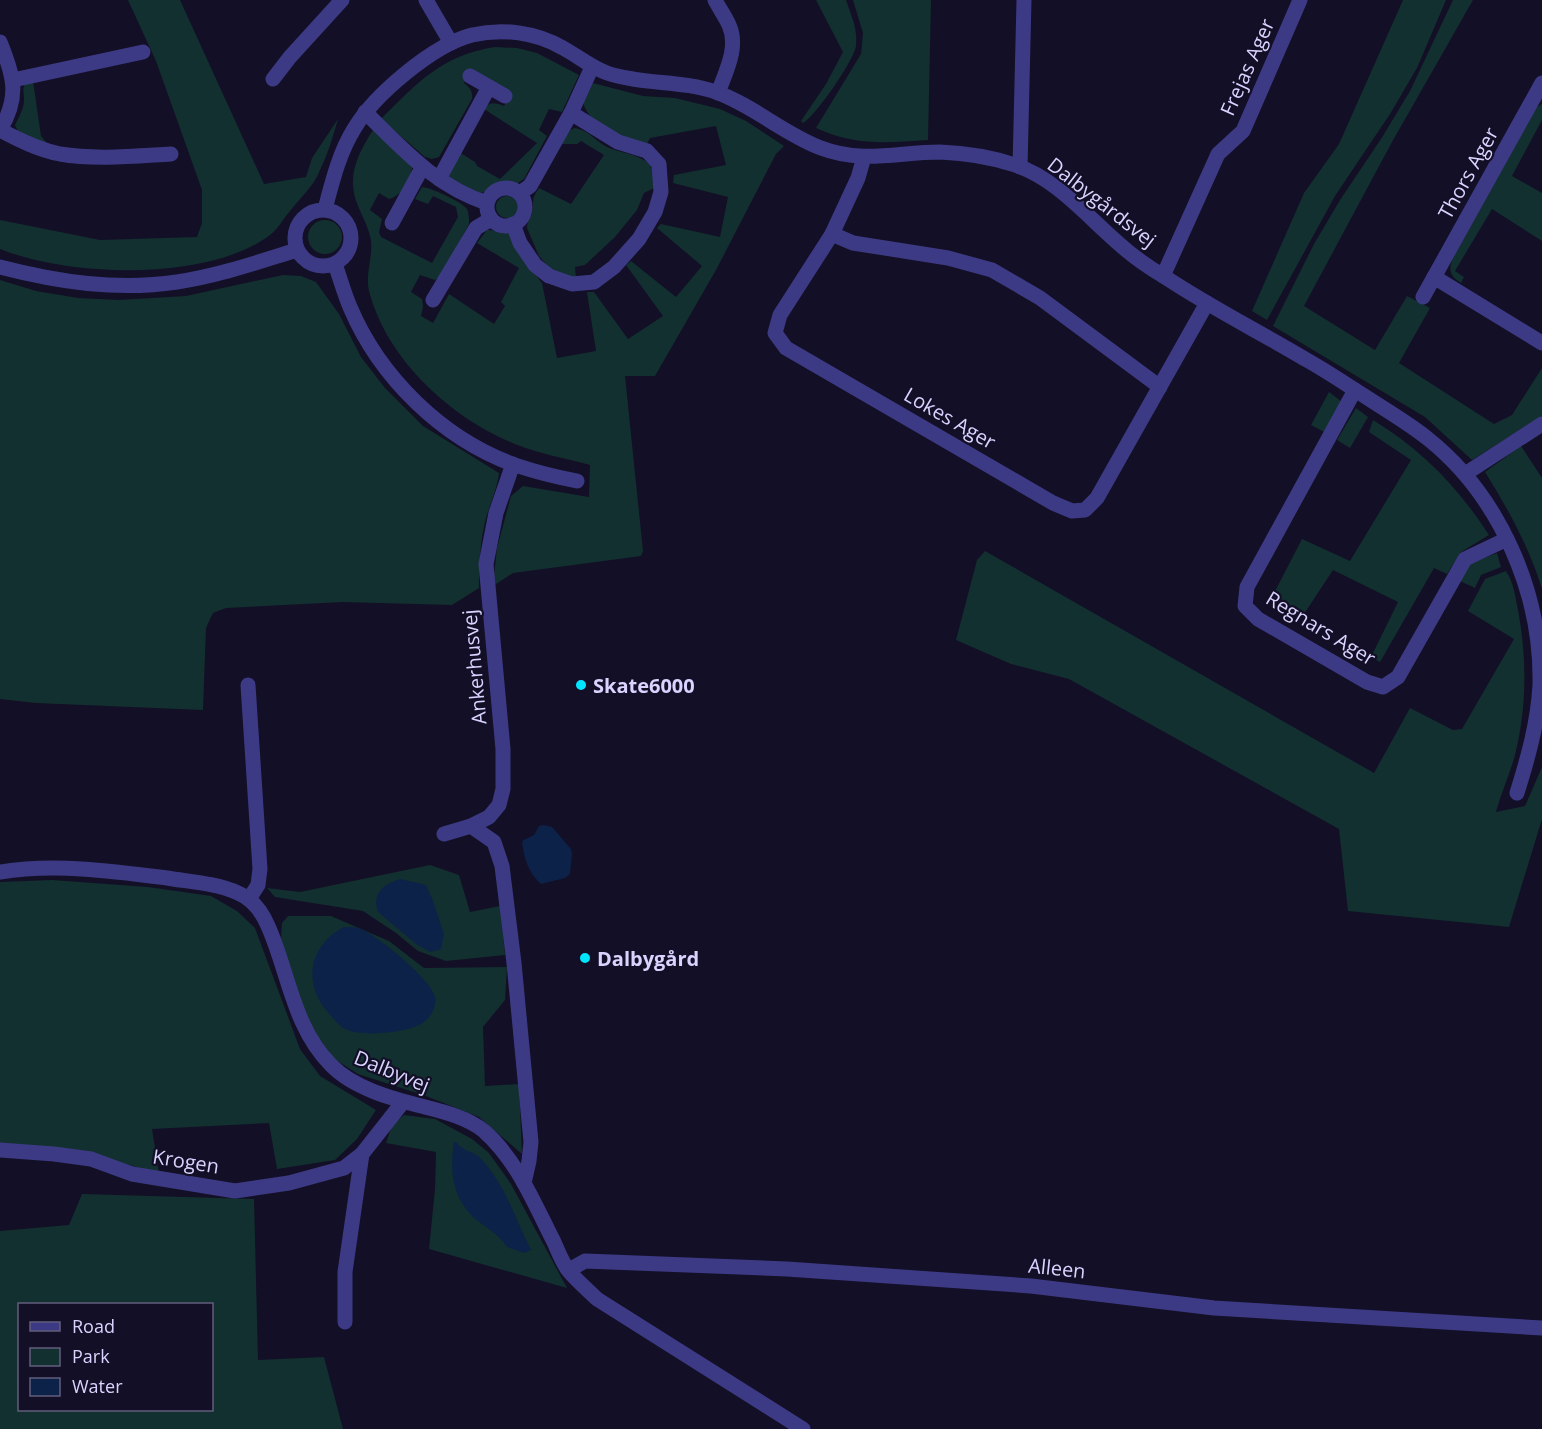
<svg xmlns="http://www.w3.org/2000/svg" width="1542" height="1429" font-family="'Open Sans',sans-serif">
<rect width="100%" height="100%" fill="#130f26"/>
<g fill="#12302f" fill-rule="evenodd">
<path d="M128,0H180L264,184L306,177L312,158L338,119C333,136 328,154 320,170C314,186 301,197 290,211C284,218 278,229 270,235C208,282 69,277 0,249V220L100,240L197,237L202,223V190L156,61Z"/>
<path d="M816,0H846C851,15 858,29 856,46C854,60 816,116 803,123L801,121L826,84L843,52Z"/>
<path d="M853,0H931L928,140C886,143 855,146 816,128L861,54L863,33Z"/>
<path d="M1403,0H1446L1417,68L1390,114L1335,196L1267,320L1252,311L1304,193L1339,144Z"/>
<path d="M1453,0H1473L1392,142L1304,306L1375,350L1407,296L1430,308L1399,363L1494,424L1512,415L1542,368V416L1472,460L1425,417L1273,326L1314,244L1340,200L1381,139L1410,91Z"/>
<path d="M495,47L517,48L537,53L579,75L562,112L549,109L539,130L547,136L524,179L518,183C495,180 499,188 481,193L450,182L449,176L459,152L475,162L477,166L500,179L537,143L484,109C490,101 495,103 504,106L511,94L470,71L464,83C470,88 473,91 472,99L439,157L432,159L425,157L381,119C417,83 442,55 495,47Z"/>
<path d="M33,81L41,136L49,146L19,134L15,125C19,117 24,109 24,99C24,92 22,90 25,83Z"/>
<path d="M593,83L643,96L675,98L720,109L746,121L784,146L776,154L716,270L655,376H625L643,551L641,556L513,573L493,586L497,548L511,496L523,486L589,497L590,465C566,458 539,454 515,444C451,418 387,360 369,291C365,274 373,257 371,241C369,228 363,218 358,206C346,177 357,155 373,130L412,165C413,179 403,195 389,199L379,193L370,210L382,219L379,232L381,237L432,263L458,217L456,207L433,196L428,204L415,199L422,187C430,187 462,202 467,209C469,214 469,219 469,224L441,276L435,280L420,275L411,292L422,299L423,307L421,316L433,323L449,294L494,324L505,306L501,302L519,268L477,243L487,230L504,231L514,237L527,264L542,283L557,358L596,351L587,292H594L628,339L663,316L626,265L631,261L676,297L702,266L657,228L661,224L720,237L728,197L673,183L674,175L726,165L716,126L650,138L646,146C622,138 592,129 583,103Z"/>
<path d="M1542,104V120L1512,176L1542,193V241L1492,209L1455,271L1464,277L1461,283C1450,276 1448,270 1453,258L1537,107Z"/>
<path d="M575,128C589,130 595,141 607,147C619,153 641,154 650,165C654,171 655,181 654,188L644,193L637,210L615,237L585,265L575,267L576,278L552,271L539,256L527,228C527,221 531,218 532,213C535,199 530,201 539,188L571,204L604,155L581,141L577,144H561L570,130Z"/>
<circle cx="507" cy="207" r="11"/>
<circle cx="325" cy="237" r="17"/>
<path d="M283,275L301,276L316,282L339,314L361,357L385,388L423,426L499,473C497,489 491,502 486,518C480,541 479,564 479,588L452,605L343,602L226,608L213,613L206,628L203,710L36,703L0,699V280L36,291L78,298L119,300L186,296Z"/>
<path d="M1329,392L1342,402L1324,432L1311,425Z"/>
<path d="M1356,408L1368,417L1350,448L1337,440Z"/>
<path d="M1373,420C1422,450 1458,487 1489,535L1461,552L1447,574L1434,568L1380,662L1371,657L1398,602L1333,570L1302,617L1271,599L1302,539L1350,561L1411,460L1369,432Z"/>
<path d="M1521,446L1542,478V589C1529,547 1508,509 1485,472Z"/>
<path d="M985,551L1374,773L1410,708L1453,730L1462,729L1514,639L1468,611L1485,579L1506,571C1514,583 1515,596 1518,610C1527,657 1527,708 1515,755C1510,774 1501,793 1496,812L1525,806L1542,767V819L1509,927L1348,911L1339,829L1069,679L1011,664L956,640L977,560Z"/>
<path d="M1497,553L1501,567L1481,575L1475,588L1460,581L1470,564Z"/>
<path d="M430,865L459,875L470,912L500,906L505,955L446,961L418,951L396,933L363,911L275,897L267,888L300,892Z"/>
<path d="M52,880L148,887L211,896L237,911L255,928L300,1049L320,1076L376,1110L357,1139L335,1160L277,1169L269,1123L152,1129L159,1173L81,1152L0,1145V882Z"/>
<path d="M288,916H331L389,941L424,968L507,967L505,1000L483,1027L485,1086L519,1084L522,1154L479,1117L426,1096L358,1074L331,1057L313,1033L292,978L281,938L282,923Z"/>
<path d="M404,1115L435,1119L472,1139L489,1153L511,1184L567,1288L429,1249L435,1189L436,1152L386,1143L392,1125Z"/>
<path d="M82,1194L254,1199L258,1360L324,1357L343,1429H0V1231L69,1225ZM20,1304H212V1410H20Z"/>
</g>
<g fill="#0c2248">
<path d="M544,825L552,827L571,849L572,854L570,874L565,878L541,884C528,872 524,859 522,841L534,835L539,826Z"/>
<path d="M400,879L426,885L433,901L444,934L441,949L430,952L416,944L378,912C371,892 385,884 400,879Z"/>
<path d="M344,927C349,927 354,927 358,928C375,933 432,980 435,997C437,1009 428,1022 417,1026C400,1033 362,1037 345,1029C337,1024 332,1017 326,1010C302,980 311,944 344,927Z"/>
<path d="M454,1142H456C464,1153 474,1150 482,1160C506,1186 515,1219 531,1250L524,1253L507,1247C500,1236 490,1230 479,1222C453,1201 449,1174 454,1142Z"/>
</g>
<g fill="none" stroke-linecap="round" stroke-linejoin="round">
<g stroke="#3d3a85" stroke-width="15">
<path d="M426,0L451,43"/>
<path d="M715,0C719,8 725,16 729,25C739,47 726,71 718,93"/>
<path d="M0,42C14,76 20,97 0,130"/>
<path d="M470,76L505,96"/>
<path d="M273,79L290,57L342,0"/>
<path d="M13,80L143,52"/>
<path d="M365,112C402,148 435,186 487,203"/>
<path d="M0,130C19,140 39,150 60,154C96,160 135,156 171,154"/>
<path d="M864,157L858,178L832,234L780,315L775,333L786,348L1053,503L1072,511L1085,510L1097,498L1207,303"/>
<path d="M1020,167L1024,0"/>
<path d="M439,179L489,87"/>
<circle cx="506" cy="207" r="19"/>
<path d="M520,193L530,186L571,113L592,67"/>
<path d="M325,209C332,183 339,153 354,129C374,95 433,45 472,35C502,28 536,32 563,48C578,56 590,67 607,73C643,85 681,80 716,92C754,106 784,134 821,148C863,164 898,152 940,152C965,153 991,157 1015,165C1055,178 1085,214 1117,242C1131,255 1148,267 1165,277C1210,307 1258,331 1305,359C1325,370 1344,383 1363,395C1384,409 1407,422 1427,438C1499,495 1542,592 1540,685C1538,722 1528,758 1517,793"/>
<circle cx="323" cy="238" r="28"/>
<path d="M392,223L422,168"/>
<path d="M513,224L520,243L535,265L549,276L572,284L594,282L614,267L639,239L655,212L661,192L659,164L647,151L618,142L571,113"/>
<path d="M832,234L853,243L948,258L992,270L1040,298L1160,387"/>
<path d="M335,264C340,278 344,293 350,307C380,378 443,439 515,465C536,472 556,477 577,481"/>
<path d="M0,267C58,282 117,291 177,282C218,276 258,262 297,250"/>
<path d="M1163,276L1218,154L1243,131L1300,0"/>
<path d="M1434,277L1542,343"/>
<path d="M1423,297L1542,83"/>
<path d="M433,300L476,228L491,219"/>
<path d="M1355,390L1247,587L1245,606L1258,619L1367,682L1383,687L1398,677L1465,559L1507,539"/>
<path d="M1465,474L1542,424"/>
<path d="M248,685L260,869L258,885L249,899"/>
<path d="M471,826L494,842L502,866L514,963L531,1142L529,1161L524,1183"/>
<path d="M444,834L471,826L489,817L499,805L503,789V749L486,564L496,513L513,464"/>
<path d="M0,872C54,863 113,871 167,878C191,882 216,883 238,893C253,899 262,912 268,926C289,973 293,1027 331,1065C354,1089 394,1099 425,1107C445,1112 468,1118 484,1131C517,1160 534,1203 554,1242C558,1251 562,1262 568,1270C576,1280 588,1290 597,1299L803,1429"/>
<path d="M0,1150L54,1154L91,1159L132,1174L235,1191L289,1183L344,1168L362,1154"/>
<path d="M569,1270L585,1261L787,1269L1031,1286L1214,1308L1542,1328"/>
<path d="M345,1322V1272L362,1154L403,1102"/>
</g>
</g>
<g fill="#00e5ff" stroke="#130f26" stroke-width="2">
<circle cx="581" cy="685" r="6"/>
<circle cx="585" cy="958" r="6"/>
</g>
<g text-anchor="middle" dominant-baseline="central" stroke-width="4.5" stroke-linejoin="round" paint-order="stroke">
<g font-size="20" fill="#d9d4ff" stroke="#130f26">
<text transform="translate(1247 67) rotate(-66)">Frejas Ager</text>
<text transform="translate(1468 173) rotate(-61)">Thors Ager</text>
<text transform="translate(1102 202) rotate(38)">Dalbygårdsvej</text>
<text transform="translate(950 418) rotate(30)">Lokes Ager</text>
<text transform="translate(1321 628) rotate(31)">Regnars Ager</text>
<text transform="translate(474 667) rotate(-95)">Ankerhusvej</text>
<text transform="translate(392 1071) rotate(22)">Dalbyvej</text>
<text transform="translate(186 1161) rotate(9)">Krogen</text>
<text transform="translate(1057 1268) rotate(6)">Alleen</text>
</g>
<g font-size="20" font-weight="bold" fill="#d9d4ff" stroke="#130f26" text-anchor="start">
<text x="593" y="685">Skate6000</text>
<text x="597" y="958">Dalbygård</text>
</g>
</g>
<rect x="18" y="1303" width="195" height="108" fill="#130f26" stroke="#625e7d" stroke-width="1.5"/>
<rect x="30" y="1322" width="30" height="9" fill="#3d3a85" stroke="#625e7d" stroke-width="1.5"/>
<text x="72" y="1333" font-size="18" fill="#d9d4ff">Road</text>
<rect x="30" y="1348" width="30" height="18" fill="#12302f" stroke="#625e7d" stroke-width="1.5"/>
<text x="72" y="1363" font-size="18" fill="#d9d4ff">Park</text>
<rect x="30" y="1378" width="30" height="18" fill="#0c2248" stroke="#625e7d" stroke-width="1.5"/>
<text x="72" y="1393" font-size="18" fill="#d9d4ff">Water</text>
</svg>
